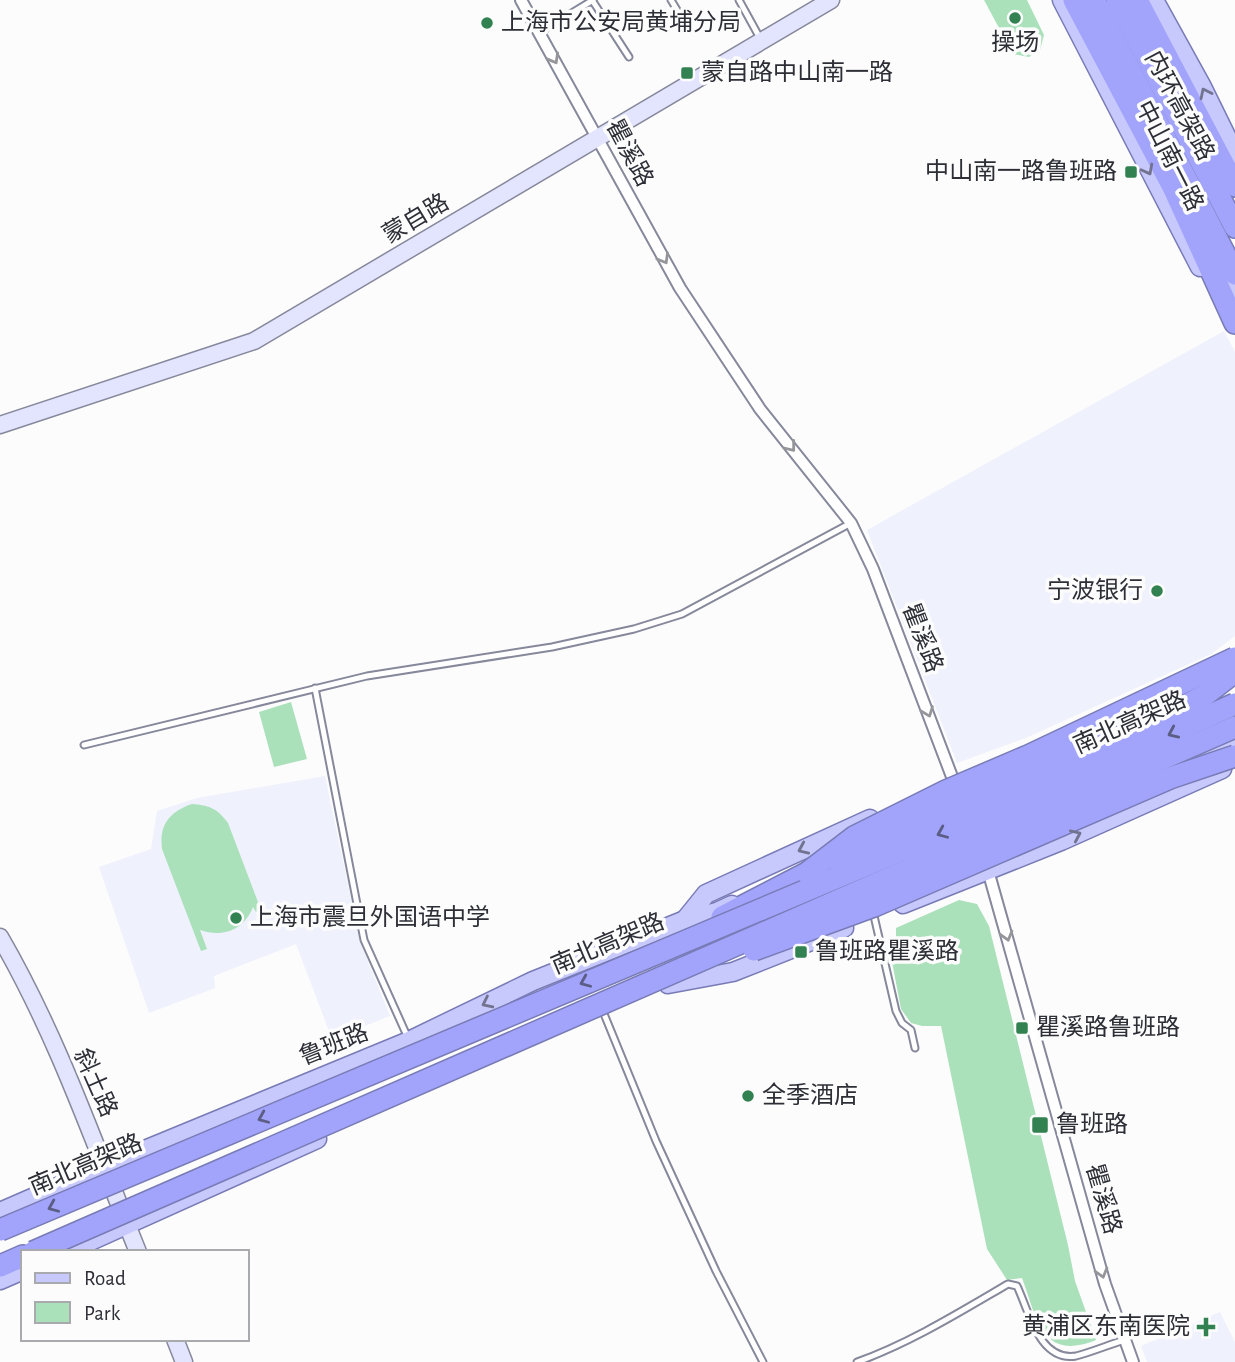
<svg xmlns="http://www.w3.org/2000/svg" width="1235" height="1362" font-family="'Alegreya Sans','Noto Sans SC',sans-serif">
<rect width="100%" height="100%" fill="#fcfcfc"/>
<g fill="#eff1fc">
<path d="M1224,331L1235,352V636L1211,654L1028,737L957,763L867,530Z"/>
<path d="M325,776L360,942L390,1016L332,1039L296,944L214,976L215,988L149,1013L99,867L151,849L157,811L197,798Z"/>
<path d="M1220,1312L1235,1342V1362H1147L1141,1346Z"/>
</g>
<g fill="#aae1bb">
<path d="M984,0H1027L1044,35L1040,50L1029,57L1013,54Z"/>
<path d="M291,702L307,759L274,767L259,712Z"/>
<path d="M192,804C209,805 218,809 228,823L261,910L256,912L253,907C244,930 223,938 200,930L207,949L201,951L162,849C159,825 169,812 192,804Z"/>
<path d="M959,900L977,904L989,926L1068,1245L1075,1281L1096,1340C1041,1362 1037,1318 1022,1278L1007,1280L987,1249L941,1026H922L911,1023L901,1009L889,946L896,941V928Z"/>
</g>
<g fill="none" stroke-linecap="round" stroke-linejoin="round">
<defs>
<g id="lane">
<path d="M592,0L629,57"/>
<path d="M671,0L688,28"/>
<path d="M739,0L761,40"/>
<path d="M539,33L593,0"/>
<path d="M315,688L364,940L408,1038"/>
<path d="M84,745L367,676L552,647L634,629L682,614L851,523"/>
<path d="M874,916L896,1011L902,1023L911,1030L915,1048"/>
<path d="M602,1009L656,1141L716,1271L763,1362"/>
<path d="M857,1362C910,1343 960,1312 1008,1284L1017,1286C1029,1311 1039,1362 1076,1356C1092,1352 1108,1345 1124,1340"/>
</g>
<g id="street">
<path d="M521,0L680,288L760,409L851,523L873,569L957,790"/>
<path d="M987,867L1105,1284L1133,1362"/>
</g>
<g id="secondary">
<path d="M0,425L254,341L831,0"/>
<path d="M0,937C58,1037 95,1146 138,1252"/>
<path d="M175,1339L184,1362"/>
</g>
<g id="primary">
<path d="M1062,0L1200,267"/>
<path d="M1154,0L1201,85L1235,154"/>
<path d="M1219,262L1235,294"/>
<path d="M1110,731L1185,693"/>
<path d="M1167,770L1235,741"/>
<path d="M903,904L1061,841L1222,769"/>
<path d="M685,920L706,894L870,819"/>
<path d="M668,984L733,972L844,928"/>
<path d="M0,1212L106,1166L409,1041L533,981L685,920L717,912L732,905"/>
<path d="M66,1252L317,1139"/>
<path d="M0,1280L23,1270"/>
</g>
<g id="highway">
<path d="M1074,0L1173,187L1235,323"/>
<path d="M1094,0L1235,274"/>
<path d="M1117,0L1235,227"/>
<path d="M1137,0L1235,186"/>
<path d="M722,917L807,873"/>
<path d="M0,1266L23,1256"/>
</g>
</defs>
<use href="#lane" stroke="#86889b" stroke-width="9"/>
<use href="#street" stroke="#86889b" stroke-width="14"/>
<use href="#secondary" stroke="#86889b" stroke-width="19"/>
<use href="#primary" stroke="#787bb5" stroke-width="21"/>
<use href="#highway" stroke="#787bb5" stroke-width="24"/>
<use href="#lane" stroke="#fff" stroke-width="5"/>
<use href="#street" stroke="#fff" stroke-width="10"/>
<use href="#secondary" stroke="#e3e4fe" stroke-width="16"/>
<use href="#primary" stroke="#c7c8fc" stroke-width="18"/>
<use href="#highway" stroke="#a1a4fa" stroke-width="21"/>
<defs>
<g id="highway-bridge">
<path d="M836,860L1160,719L1205,695L1232,674"/>
<path d="M807,873L854,837L946,791L1028,756L1235,658"/>
<path d="M754,950L874,906L1170,778L1235,756"/>
<path d="M0,1230L1035,794L1235,704"/>
<path d="M33,1252L1235,727"/>
</g>
</defs>
<use href="#highway-bridge" stroke="#787bb5" stroke-width="24" stroke-linecap="butt"/>
<use href="#highway-bridge" stroke="#a1a4fa" stroke-width="21"/>
</g>
<defs><path id="oneway-chevron" d="M-2-3.5L2.5 0L-2 3.5" fill="none" stroke-width="1.6" stroke-linecap="round" stroke-linejoin="round" transform="scale(1.75)"/></defs>
<g stroke="#96969a">
<use href="#oneway-chevron" transform="translate(554 59) rotate(61)"/>
<use href="#oneway-chevron" transform="translate(664 259) rotate(60)"/>
<use href="#oneway-chevron" transform="translate(791 447) rotate(52)"/>
<use href="#oneway-chevron" transform="translate(928 712) rotate(69)"/>
<use href="#oneway-chevron" transform="translate(1007 936) rotate(74)"/>
<use href="#oneway-chevron" transform="translate(1102 1273) rotate(74)"/>
</g>
<g stroke="#72738f">
<use href="#oneway-chevron" transform="translate(1205 93) rotate(-116)"/>
<use href="#oneway-chevron" transform="translate(1148 170) rotate(62)"/>
<use href="#oneway-chevron" transform="translate(1076 835) rotate(-24)"/>
<use href="#oneway-chevron" transform="translate(803 849) rotate(156)"/>
<use href="#oneway-chevron" transform="translate(487 1003) rotate(154)"/>
</g>
<g stroke="#5b5d84">
<use href="#oneway-chevron" transform="translate(1173 733) rotate(156)"/>
<use href="#oneway-chevron" transform="translate(942 833) rotate(157)"/>
<use href="#oneway-chevron" transform="translate(585 982) rotate(157)"/>
<use href="#oneway-chevron" transform="translate(263 1118) rotate(157)"/>
<use href="#oneway-chevron" transform="translate(53 1207) rotate(157)"/>
</g>
<g fill="#318151" stroke="#fcfcfc" stroke-width="2.5">
<circle cx="1015" cy="18" r="7"/>
<circle cx="487" cy="23" r="7"/>
<rect x="680" y="66" width="14" height="14" rx="3.5"/>
<rect x="1124" y="165" width="14" height="14" rx="3.5"/>
<circle cx="1157" cy="591" r="7"/>
<circle cx="236" cy="918" r="7"/>
<rect x="794" y="945" width="14" height="14" rx="3.5"/>
<rect x="1015" y="1021" width="14" height="14" rx="3.5"/>
<circle cx="748" cy="1096" r="7"/>
<rect x="1031" y="1116" width="18" height="18" rx="3.5"/>
<path d="M1202.5 1316.5h7v7h7v7h-7v7h-7v-7h-7v-7h7z"/>
</g>
<g text-anchor="middle" dominant-baseline="central" stroke-width="7" stroke-linejoin="round" paint-order="stroke">
<g font-size="24" fill="#2d2e36" stroke="#fcfcfc" text-anchor="start">
<text x="501" y="23">上海市公安局黄埔分局</text>
<text x="1015" y="43" text-anchor="middle">操场</text>
<text x="701" y="73">蒙自路中山南一路</text>
<text x="1117" y="172" text-anchor="end">中山南一路鲁班路</text>
<text x="1143" y="591" text-anchor="end">宁波银行</text>
<text x="250" y="918">上海市震旦外国语中学</text>
<text x="815" y="952">鲁班路瞿溪路</text>
<text x="1036" y="1028">瞿溪路鲁班路</text>
<text x="762" y="1096">全季酒店</text>
<text x="1056" y="1125">鲁班路</text>
<text x="1190" y="1327" text-anchor="end">黄浦区东南医院</text>
</g>
<g font-size="24" fill="#2d2e36" stroke="#fcfcfc">
<text transform="translate(1179 106) rotate(62)">内环高架路</text>
<text transform="translate(629 153) rotate(62)">瞿溪路</text>
<text transform="translate(1169 156) rotate(63)">中山南一路</text>
<text transform="translate(416 219) rotate(-31)">蒙自路</text>
<text transform="translate(922 638) rotate(69)">瞿溪路</text>
<text transform="translate(1130 723) rotate(-24)">南北高架路</text>
<text transform="translate(608 944) rotate(-23)">南北高架路</text>
<text transform="translate(334 1045) rotate(-22)">鲁班路</text>
<text transform="translate(95 1083) rotate(66)">斜土路</text>
<text transform="translate(86 1165) rotate(-23)">南北高架路</text>
<text transform="translate(1103 1199) rotate(74)">瞿溪路</text>
</g>
</g>
<rect x="21" y="1250" width="228" height="91" fill="#fcfcfc" stroke="#a9aaad" stroke-width="2"/>
<rect x="35" y="1273" width="35" height="10" fill="#c7c8fc" stroke="#a9aaad" stroke-width="2"/>
<text x="84" y="1285" font-size="21" fill="#2d2e36">Road</text>
<rect x="35" y="1302" width="35" height="21" fill="#aae1bb" stroke="#a9aaad" stroke-width="2"/>
<text x="84" y="1320" font-size="21" fill="#2d2e36">Park</text>
</svg>
